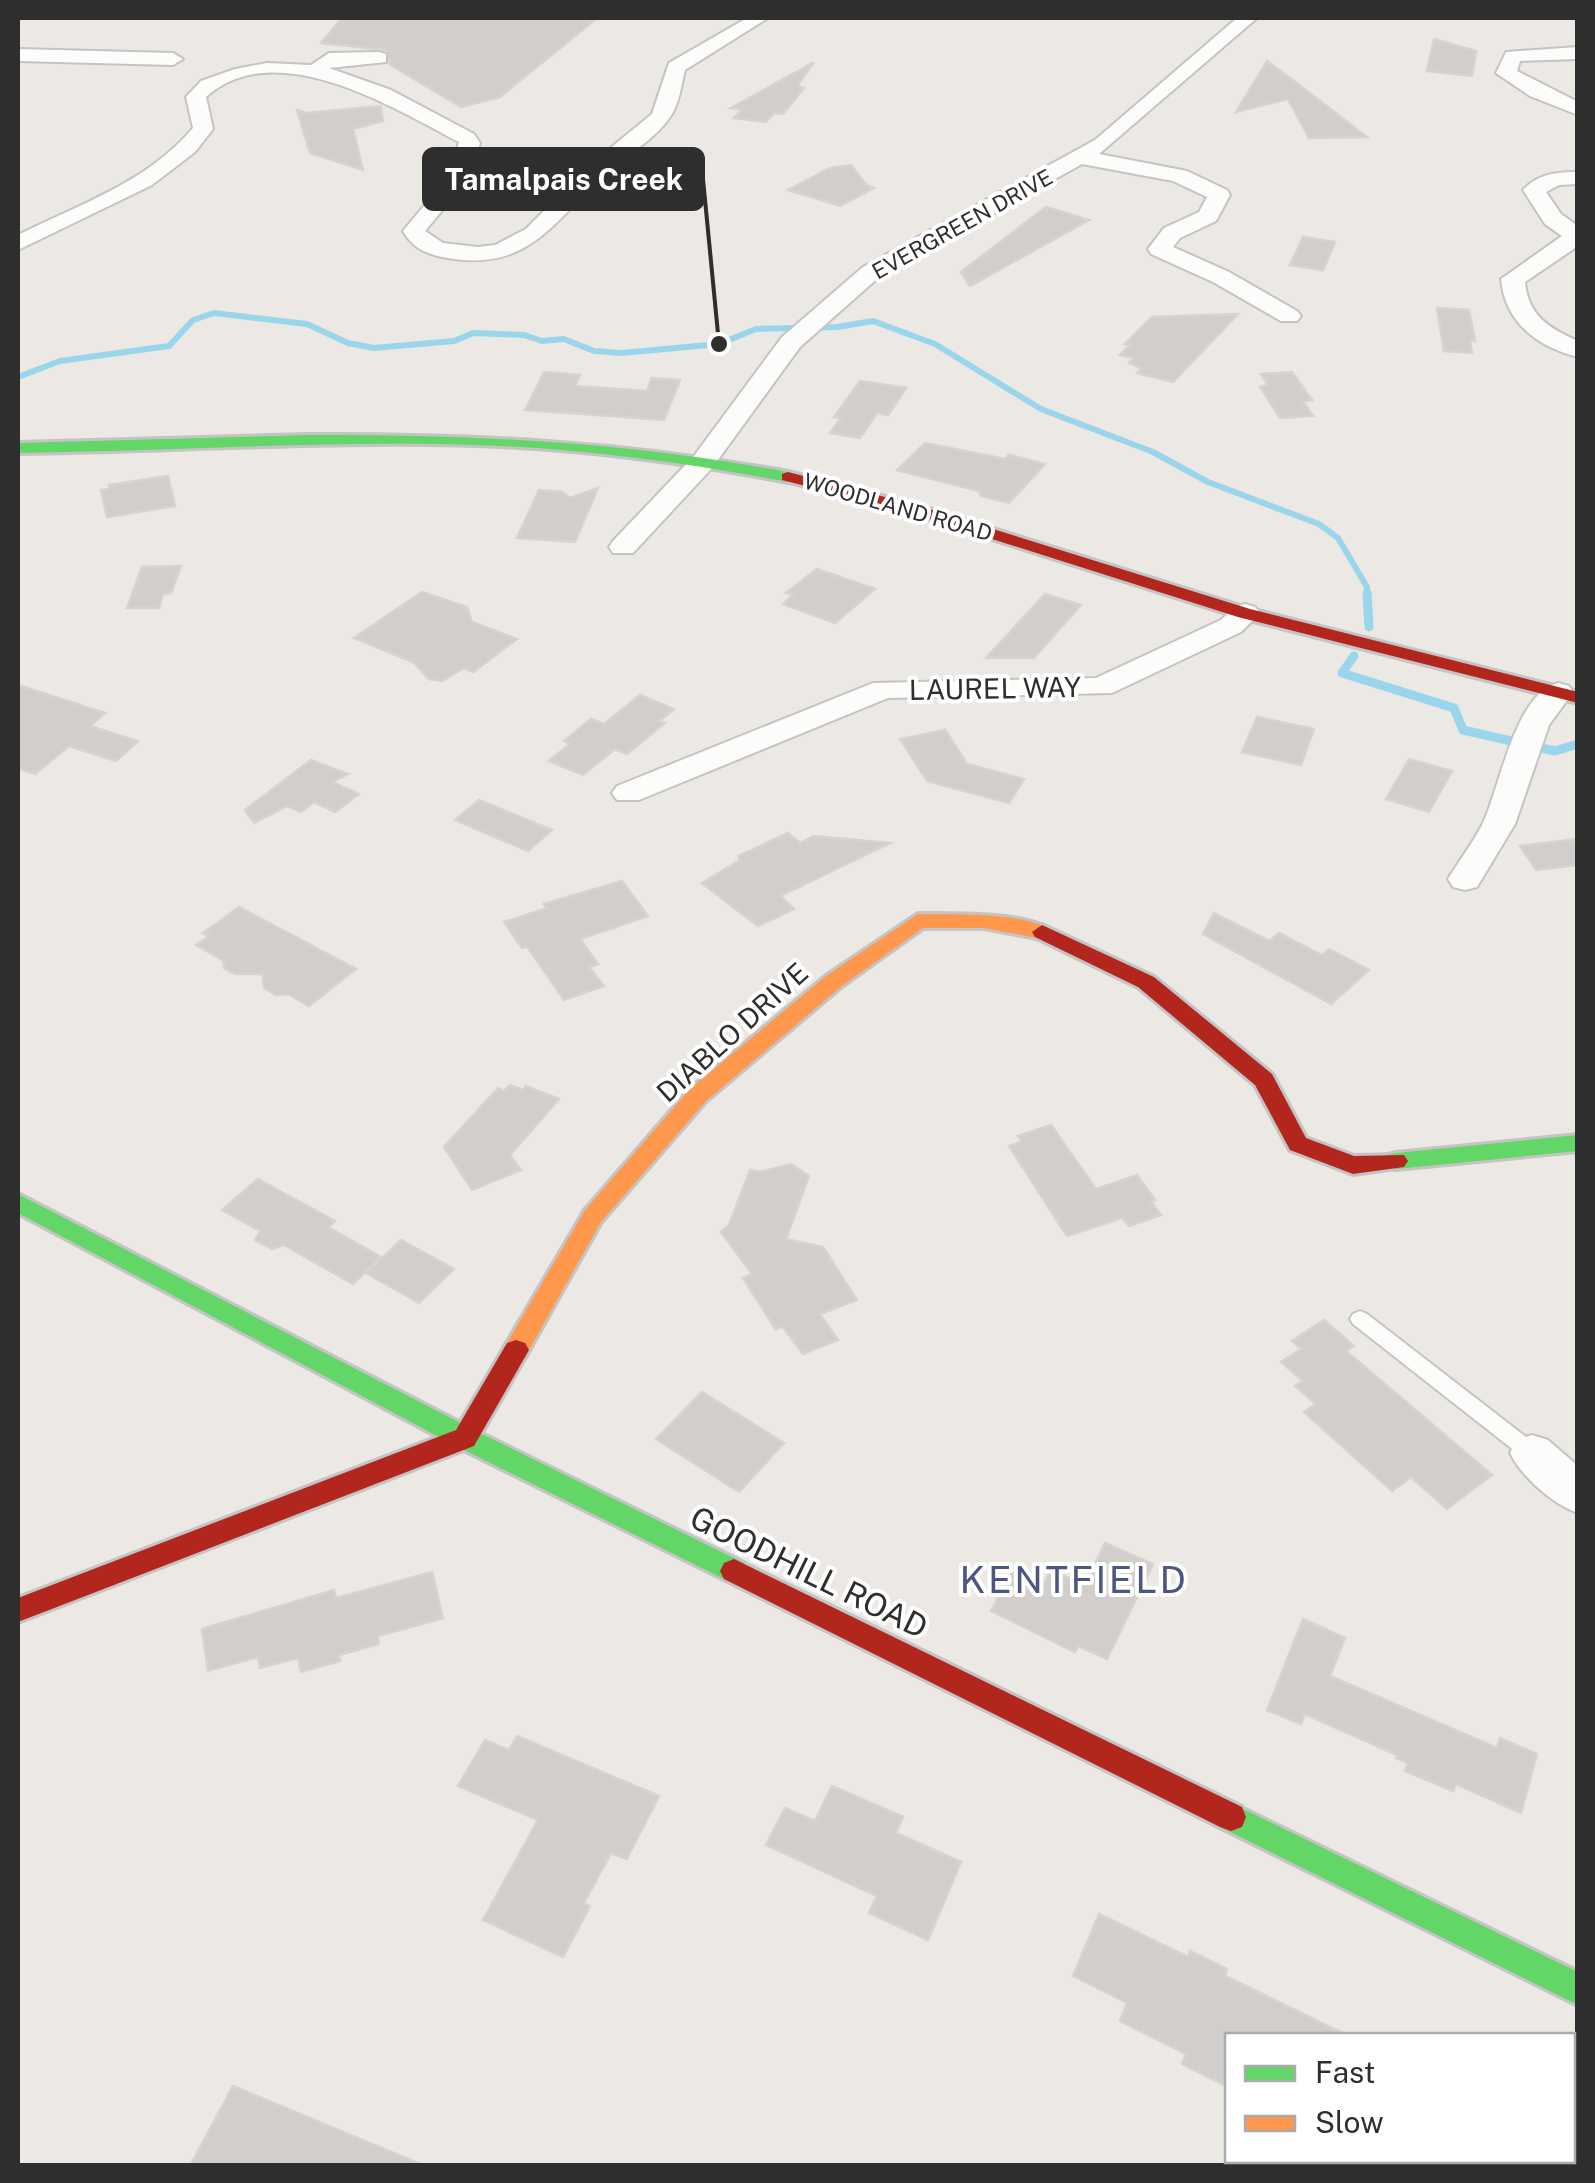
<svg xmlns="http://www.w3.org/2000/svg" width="1595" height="2183" font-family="'Public Sans',sans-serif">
<rect width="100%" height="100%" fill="#ece8e4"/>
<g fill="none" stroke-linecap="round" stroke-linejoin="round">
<path stroke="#99d6ec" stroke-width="6" d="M18,377L60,361L169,346L193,320L214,313L307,324L348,343L374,348L454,341L473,333L524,335L542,341L564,339L594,351L622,353L719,344L756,329L837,327L873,321L935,344L1041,409L1153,452L1208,482L1319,524L1338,538L1367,587V595"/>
<g stroke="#99d6ec" stroke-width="9">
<path d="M1367,593L1369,627"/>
<path d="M1354,656L1342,673L1454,708L1463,730L1555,751L1578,744"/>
</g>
</g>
<g fill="#d1cecb" stroke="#d7d4d0" stroke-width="2.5">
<path d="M342,18H597L500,97L461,107L389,64L387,50L321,43Z"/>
<path d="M1434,39L1476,51L1472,76L1427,71Z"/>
<path d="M1267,61L1294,81L1367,137L1309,138L1288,99L1236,112Z"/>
<path d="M814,62L797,86L804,88L783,114L774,113L766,122L734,118L742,109L731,108Z"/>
<path d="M381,106L383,121L353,129L363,170L310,153L297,110L306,113Z"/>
<path d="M851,165L865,183L862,184L874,188L840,206L788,190L830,168Z"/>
<path d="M1046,207L1089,220L970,286L961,272Z"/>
<path d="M1303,237L1335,242L1323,270L1290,265Z"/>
<path d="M1437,308L1469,310L1475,341L1470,340L1472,353L1444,351Z"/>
<path d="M1238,314L1173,382L1137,373L1141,368L1129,363L1134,358L1120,355L1130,345L1125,344L1152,317Z"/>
<path d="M544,372L580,375L575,386L647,391L652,378L680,380L664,420L525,410Z"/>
<path d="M1292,372L1312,400L1303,401L1313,416L1280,418L1260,387L1268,385L1261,374Z"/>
<path d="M860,381L906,388L888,415L877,413L860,438L830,433L841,418L834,417Z"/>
<path d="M925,443L1005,459L1009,455L1045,464L1009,503L981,496L979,491L897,470Z"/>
<path d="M168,476L175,506L107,517L101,490L110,489L109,485Z"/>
<path d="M598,488L575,542L517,538L539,490L562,492L570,498Z"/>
<path d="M181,566L171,593L163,594L159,608H127L142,567Z"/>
<path d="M817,569L875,589L835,623L783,604L793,595L786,593Z"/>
<path d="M422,592L467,607L472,622L517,639L473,672L464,668L442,681L429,679L413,662L354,638Z"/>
<path d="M1045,594L1081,605L1034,658H986Z"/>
<path d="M18,685L105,713L90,726L138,741L116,761L69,746L35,774L18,768Z"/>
<path d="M640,695L674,709L659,721L665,723L627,754L615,749L583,775L549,761L570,744L564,741L591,719L604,724Z"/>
<path d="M1257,717L1314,729L1301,765L1242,752Z"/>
<path d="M945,730L967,764L1024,779L1009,803L927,781L900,739Z"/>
<path d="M1409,759L1452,771L1429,812L1386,799Z"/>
<path d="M311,760L348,774L332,782L359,794L335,812L314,802L301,812L287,806L254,823L245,810Z"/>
<path d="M479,800L552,830L528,851L455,820Z"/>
<path d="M788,833L800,843L814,836L890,843L780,896L794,909L758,926L702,883L740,860L738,856Z"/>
<path d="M1578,839V865L1536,870L1520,846Z"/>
<path d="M622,881L648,916L580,939L598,964L589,967L604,986L564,1000L527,946L522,948L504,922L547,908L544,904Z"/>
<path d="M239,907L326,953L356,969L309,1006L288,994L276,995L264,988L263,974H235L224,968V961L196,945L209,936L203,933Z"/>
<path d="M1214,913L1270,941L1279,933L1322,955L1329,949L1369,970L1331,1004L1203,934Z"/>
<path d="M510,1085L523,1090L526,1086L559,1099L510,1155L521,1170L472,1190L444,1147L498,1088L504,1091Z"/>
<path d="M1051,1125L1096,1189L1137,1175L1155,1200L1151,1201L1161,1215L1129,1226L1122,1218L1067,1236L1009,1146L1022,1141L1018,1136Z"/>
<path d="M791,1164L809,1176L786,1239L823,1247L857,1300L820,1314L838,1340L803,1354L782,1326L776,1330L743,1278L752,1274L721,1232L729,1225L750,1170L760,1172Z"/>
<path d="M258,1179L335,1221L328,1227L381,1257L353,1284L284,1245L272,1249L255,1240L260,1231L222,1210Z"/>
<path d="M401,1240L454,1269L419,1303L366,1273Z"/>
<path d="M1324,1320L1354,1346L1346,1351L1492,1475L1447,1509L1411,1477L1392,1491L1304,1412L1316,1404L1295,1386L1303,1381L1281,1362L1301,1349L1292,1341Z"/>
<path d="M702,1392L784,1443L739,1492L656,1439Z"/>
<path d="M1105,1543L1153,1564L1107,1659L1078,1646L1075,1652L991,1611L1011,1573L1042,1587L1051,1570L1085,1585Z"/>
<path d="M432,1572L443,1618L378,1636L379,1644L339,1655L340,1661L301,1672L298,1658L260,1668L258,1657L208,1671L202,1629L334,1590L336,1598Z"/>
<path d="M1303,1619L1345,1638L1330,1676L1497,1748L1500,1738L1537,1754L1521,1813L1456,1784L1453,1791L1405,1771L1408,1763L1396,1758L1397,1755L1305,1714L1301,1724L1267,1710Z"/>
<path d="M517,1736L659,1796L627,1859L611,1853L584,1903L590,1906L563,1957L483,1920L538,1820L458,1786L485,1740L509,1750Z"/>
<path d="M832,1786L903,1817L896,1833L961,1862L928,1940L869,1913L877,1896L766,1845L785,1808L815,1821Z"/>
<path d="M1099,1914L1188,1957L1190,1951L1227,1969L1225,1976L1349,2036H1228V2087L1182,2064L1186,2054L1120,2021L1127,2003L1073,1976Z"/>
<path d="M233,2086L423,2165V2166H190Z"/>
</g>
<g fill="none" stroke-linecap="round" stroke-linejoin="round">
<defs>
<path id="lane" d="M1360,1311L1367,1314L1539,1447L1542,1453L1539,1459L1532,1461L1525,1459L1353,1324L1350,1319L1353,1314Z"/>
<g id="street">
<path d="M747,18H768L685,70C681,85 680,101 672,114C655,141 625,155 603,176C552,224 527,272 447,258C427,254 413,249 403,231L450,175L459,142C394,108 275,34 206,97L213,129L195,152L152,185L18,250V235C78,205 148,182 193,128L186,97L201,81L235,69L267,63L311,65L329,53L379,52L386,54V62L329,68L391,90L474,134L480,143L471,176L425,231L443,243L478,247L495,245L526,229L586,168L652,114L669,63Z"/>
<path d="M1237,18H1257L1099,154L1187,171L1227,190L1230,195L1216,221L1180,238L1173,247L1229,272L1297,311L1301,316L1297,321H1281L1213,282L1151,254L1148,249L1164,228L1199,212L1207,197L1173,181L1082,164L879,277L800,347L712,468L633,553H613L609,547L613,541L694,456L782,337L863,267L1095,140Z"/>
<path d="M1578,47V59L1520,61L1517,71L1578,102V115L1530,96L1496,73L1506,52Z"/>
<path d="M18,49L173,53L183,59L173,65L18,61Z"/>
<path d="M1578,172V184L1559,185L1546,192L1561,214L1578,226V246L1525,282C1528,315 1548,328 1578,341V357C1537,347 1505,322 1501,279L1562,236L1545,224L1523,190C1538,174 1556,172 1578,172Z"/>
<path d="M1245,604L1255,607L1260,613L1241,632L1112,693L888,698L639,800H617L612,793L617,786L873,683L1096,678L1221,620L1235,607Z"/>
<path d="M1558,683L1569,686L1573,692L1549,725L1515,824L1477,887L1465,890L1453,887L1448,879C1459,861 1472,844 1482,825C1500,789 1514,694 1558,683Z"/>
<path d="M1532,1435L1548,1440L1578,1466V1513C1552,1504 1522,1477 1510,1453L1516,1440Z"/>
</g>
<g id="fast">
<path d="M307,435C471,434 626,442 788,472L796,477L788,482C693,464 599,451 502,446C341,439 179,451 18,453V443Z"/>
<path d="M1578,1135V1151L1396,1169L1388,1167L1384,1161L1388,1155L1396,1153Z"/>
<path d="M18,1194L474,1430L744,1563L748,1571L744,1579L734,1583L724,1579L456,1446L18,1213Z"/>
<path d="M1231,1803L1578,1972V2005L1220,1827L1216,1817L1220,1807Z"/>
</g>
<path id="slow" d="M918,914C948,914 1033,912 1052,932L1042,939L984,928H923L842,986L706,1101L601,1222L525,1357L516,1360L507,1357L503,1350L507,1343L585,1210L690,1089L826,976Z"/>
<g id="jam">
<path d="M788,472L916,505L1250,609L1578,692V703L1238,617L904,511L782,480V474Z"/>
<path d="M1042,925L1154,977L1272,1074L1306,1138L1354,1156L1404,1155L1408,1161L1404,1167L1353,1174L1290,1150L1255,1085L1138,987L1035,937L1032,932Z"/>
<path d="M516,1340L525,1343L529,1350L474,1446L18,1622V1598L456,1430L507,1343Z"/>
<path d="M734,1559L1242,1807L1246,1817L1242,1827L1231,1831L1220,1827L724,1579L720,1571L724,1563Z"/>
</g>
</defs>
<use href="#lane" stroke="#c5c4c5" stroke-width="4"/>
<use href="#street" stroke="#c5c4c5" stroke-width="4"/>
<use href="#fast" stroke="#c5c4c5" stroke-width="6"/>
<use href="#slow" stroke="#c5c4c5" stroke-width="6"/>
<use href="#jam" stroke="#c5c4c5" stroke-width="6"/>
<use href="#lane" fill="#fcfcfb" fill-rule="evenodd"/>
<use href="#street" fill="#fcfcfb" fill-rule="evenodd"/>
<use href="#fast" fill="#63d668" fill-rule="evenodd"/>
<use href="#slow" fill="#ff974d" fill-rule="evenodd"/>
<use href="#jam" fill="#b3261e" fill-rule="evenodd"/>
</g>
<g text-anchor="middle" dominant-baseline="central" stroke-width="8" stroke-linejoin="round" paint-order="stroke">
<g font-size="22" fill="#2e2e2e" stroke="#fff">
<text transform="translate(962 224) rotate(-29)">EVERGREEN DRIVE</text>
<text transform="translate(898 507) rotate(16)">WOODLAND ROAD</text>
</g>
<g font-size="28" fill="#2e2e2e" stroke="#fff">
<text transform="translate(995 688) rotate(-1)">LAUREL WAY</text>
<text transform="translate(732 1032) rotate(-42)">DIABLO DRIVE</text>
</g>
<g font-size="32" fill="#2e2e2e" stroke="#fff">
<text transform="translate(809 1572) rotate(26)">GOODHILL ROAD</text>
</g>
<g font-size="38" letter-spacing="2.5" fill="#4d5680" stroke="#fff">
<text x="1074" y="1579">KENTFIELD</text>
</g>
</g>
<path fill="none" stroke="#2e2e2e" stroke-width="4" d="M719 344L703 179"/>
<circle fill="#2e2e2e" stroke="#fff" stroke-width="4" cx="719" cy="344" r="10"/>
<rect fill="#2e2e2e" stroke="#2e2e2e" stroke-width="4" x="424" y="149" width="279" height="60" rx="10"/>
<g font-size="30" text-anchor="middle" font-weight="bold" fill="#fff">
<text x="564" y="190">Tamalpais Creek</text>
</g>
<rect width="1595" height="2183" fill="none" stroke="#2e2e2e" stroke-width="40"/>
<rect x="1225" y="2033" width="350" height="130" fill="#ffffff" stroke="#ababab" stroke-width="2.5"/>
<rect x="1245" y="2066" width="50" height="15" fill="#63d668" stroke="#ababab" stroke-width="2.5"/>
<text x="1315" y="2083" font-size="30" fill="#2e2e2e">Fast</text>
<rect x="1245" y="2116" width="50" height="15" fill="#ff974d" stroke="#ababab" stroke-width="2.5"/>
<text x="1315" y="2133" font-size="30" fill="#2e2e2e">Slow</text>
</svg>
